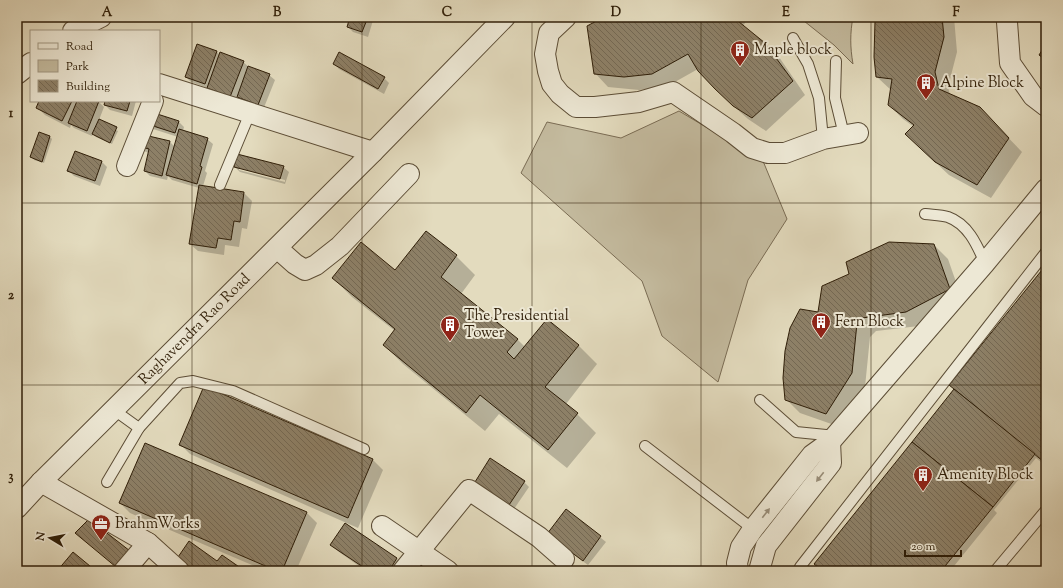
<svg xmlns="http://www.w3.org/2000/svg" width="1063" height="588" font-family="'Sorts Mill Goudy',serif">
<defs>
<pattern id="building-back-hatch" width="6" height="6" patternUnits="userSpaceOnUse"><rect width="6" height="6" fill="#8d8067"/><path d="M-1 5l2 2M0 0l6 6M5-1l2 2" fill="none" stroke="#746853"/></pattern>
</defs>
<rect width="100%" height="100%" fill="#e3dbbe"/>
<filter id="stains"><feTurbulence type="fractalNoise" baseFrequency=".005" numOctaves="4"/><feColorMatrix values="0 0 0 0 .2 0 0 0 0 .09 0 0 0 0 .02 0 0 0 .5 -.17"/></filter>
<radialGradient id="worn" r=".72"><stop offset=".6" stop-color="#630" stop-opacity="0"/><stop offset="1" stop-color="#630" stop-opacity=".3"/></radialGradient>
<g fill="#c4bb9f" stroke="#7a6c54">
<path d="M799,17H853C850,33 850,47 853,64L834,45Z"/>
<path d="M679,111L763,161L787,219L748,280L718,382L662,336L642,281L521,173L547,122L621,138Z"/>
</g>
<g fill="#0003" fill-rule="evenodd">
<path d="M352,17H374L368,37L353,32L348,27Z"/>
<path d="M606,17H749L743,26L765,43L779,57L805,95L766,131L748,119L730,103L698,69L666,87L639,90L608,87L595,73Z"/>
<path d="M878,17H954L957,52L948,87L950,95L993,122L1022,152L991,198L949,175L920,148L914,127L903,119L889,105L892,91L877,77Z"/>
<path d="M217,52L220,55L243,62L249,67L269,75L275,80L263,110L243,102L237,96L235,101L213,93L208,88L191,82L186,77Z"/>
<path d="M339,54L384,78L389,83L384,94L339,69L334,64Z"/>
<path d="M40,101H96L99,102L104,107L99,120L118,131L112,144L96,137L93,134L92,136L74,128L71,125L70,128L45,115L37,107Z"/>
<path d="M106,101H136L132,116L110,110L105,105Z"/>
<path d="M151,113L179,122L184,127L183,131L207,139L213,144L205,171L207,173L203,186L244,193L252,201L247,229L242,228L239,247L225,245L224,255L198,251L190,244L199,188L172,180L168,176L167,180L150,176L145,171L149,153L144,151L139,146L170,142L175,147L178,137L153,129L148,124Z"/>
<path d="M40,133L50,137L52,139L44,163L34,160L32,157Z"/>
<path d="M76,152L102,162L107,167L100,186L74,176L68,170Z"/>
<path d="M235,167H283L289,172L285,184L240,172ZM239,168L285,180V182L239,170Z"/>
<path d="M427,232L456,256L475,275L461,294L517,339L525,347L578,345L597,364L566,404L577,414L596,433L567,468L499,414L485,431L403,364L384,345L395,331L352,297L333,278L395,271Z"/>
<path d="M934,245L948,259L963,302L919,326L876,331L870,337L865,387L840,427L800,413L786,399L819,313Z"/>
<path d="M1046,266V466L1036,458L994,510L997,513L950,571H823L820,569Z"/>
<path d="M205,387L373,460L383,470L358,528L190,454L180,444Z"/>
<path d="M145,444L307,513L317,523L296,571H266L130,513L120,503Z"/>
<path d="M524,482L529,487L514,509L481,487Z"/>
<path d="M566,510L606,542L588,565L553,539Z"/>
<path d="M345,524L397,559L405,567L402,571H366L339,552L331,545Z"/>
</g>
<g fill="url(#building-back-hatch)" stroke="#2f1e08">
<path d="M350,17H368L362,32L347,27Z"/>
<path d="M604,17H733L765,43L793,81L752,118L733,106L715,89L698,71L688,54L652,74L624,77L594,74L587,26Z"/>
<path d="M877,17H942L944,37L935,72L939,89L980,107L1009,138L977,185L935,162L905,134L914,125L888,105L892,79L876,77L874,57L875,21Z"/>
<path d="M197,44L217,51L205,84L185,77Z"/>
<path d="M1046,44V60L1039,55Z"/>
<path d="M220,52L244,61L230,97L207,88Z"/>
<path d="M339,52L385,77L378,89L333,64Z"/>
<path d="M248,66L270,74L258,105L237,97Z"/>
<path d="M39,101H72L62,121L36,108Z"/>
<path d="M77,101H99L87,131L68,123Z"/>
<path d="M105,101H130L127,111L104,105Z"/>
<path d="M151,112L179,121L175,133L147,124Z"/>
<path d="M99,119L117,127L110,143L92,134Z"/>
<path d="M179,129L208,138L200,166L202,167L197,184L166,175Z"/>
<path d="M39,132L50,136L42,162L30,157Z"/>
<path d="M140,134L170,141L162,176L144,171L149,149L138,146Z"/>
<path d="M75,151L102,161L95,181L67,171Z"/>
<path d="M237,154L284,166L280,179L234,167Z"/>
<path d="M199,185L244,192L240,222L234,221L231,240L218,238L216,248L189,244Z"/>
<path d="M426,231L457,255L441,277L518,339L507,352L514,359L547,319L579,345L545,387L578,413L548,450L480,395L466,413L383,345L395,329L332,278L361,242L395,270Z"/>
<path d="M889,242L934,244L950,289L906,312L862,318L857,323L852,373L826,414L785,400L783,378L785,351L790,328L800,309L818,312L822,286L849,274L846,262Z"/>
<path d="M1046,265V460L1044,462L949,385Z"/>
<path d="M204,386L373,459L348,518L179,445Z"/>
<path d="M954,389L1035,454L993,507L912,442Z"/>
<path d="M912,442L993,507L941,571H823L814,564Z"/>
<path d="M145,443L307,512L282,571H277L119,503Z"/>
<path d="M490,458L525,481L509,505L475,482Z"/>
<path d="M566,509L601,536L583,561L547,534Z"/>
<path d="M89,519L130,551L116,567L75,533Z"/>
<path d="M345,523L397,558L389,571H369L330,545Z"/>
<path d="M189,541L217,561L222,555L245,571H191L176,560Z"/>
<path d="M73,552L96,571H57Z"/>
<path d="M416,563L427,571H409Z"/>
</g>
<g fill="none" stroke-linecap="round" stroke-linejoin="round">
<defs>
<g id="lane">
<path d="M793,38L808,64L819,98L823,139"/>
<path d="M836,61L835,98L844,135"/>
<path d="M220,185L250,113"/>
<path d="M925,214C933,215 941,215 948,217C968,224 977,245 985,263"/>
<path d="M760,400L796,432L836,436"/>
<path d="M114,410L139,428L180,383L193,381L233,391L364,449"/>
<path d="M645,446L753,529"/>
<path d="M107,482L139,428"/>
<path d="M805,571L800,567L1046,252"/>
<path d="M995,571L1046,510"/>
</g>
<g id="street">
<path d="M566,17L549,33L545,54L548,71L552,84L560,94L576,107H595L639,102L673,92L733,133L752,148L768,153H785L823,139L858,133"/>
<path d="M1006,17L1007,22L1010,63L1033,96L1046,106"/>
<path d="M73,31L101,17"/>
<path d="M17,74L31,63"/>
<path d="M159,84L373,152"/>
<path d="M127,166L153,101"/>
<path d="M277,248L295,264L305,270L316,265L340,246L409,174"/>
<path d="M41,482L148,543L179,571"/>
<path id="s1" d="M17,508L41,482L373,152L505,17"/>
<path d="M382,526L448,571"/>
<path d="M124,571L148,543"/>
<path d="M403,571L469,490L539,537L564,559"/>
<path d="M738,571L737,563L741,547L753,529L812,455L830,442L985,263L1046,189"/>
<path d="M759,571L766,546L831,463L830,442"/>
</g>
</defs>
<use href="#lane" stroke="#5c4d36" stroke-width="12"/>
<use href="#street" stroke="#5c4d36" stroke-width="22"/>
<use href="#lane" stroke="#ede8d5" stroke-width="10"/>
<use href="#street" stroke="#ede8d5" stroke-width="20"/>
</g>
<defs><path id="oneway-solid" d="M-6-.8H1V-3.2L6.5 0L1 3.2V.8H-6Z"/></defs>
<g fill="#988d79">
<use href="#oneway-solid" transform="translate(820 477) rotate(128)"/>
<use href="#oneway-solid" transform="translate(766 513) rotate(-52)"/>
</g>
<path fill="none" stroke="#2f1e08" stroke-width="1" stroke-opacity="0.55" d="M192,17V571M362,17V571M532,17V571M701,17V571M871,17V571M17,203H1046M17,385H1046"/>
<defs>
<symbol id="building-pin" viewBox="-11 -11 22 30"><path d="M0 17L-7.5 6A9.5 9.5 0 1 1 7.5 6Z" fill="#8f2418" stroke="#ede8d5"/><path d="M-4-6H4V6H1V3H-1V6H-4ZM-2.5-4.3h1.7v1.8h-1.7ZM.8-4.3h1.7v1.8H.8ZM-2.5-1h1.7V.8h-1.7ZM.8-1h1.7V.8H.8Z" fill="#fff"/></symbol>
<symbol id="office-pin" viewBox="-11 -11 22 30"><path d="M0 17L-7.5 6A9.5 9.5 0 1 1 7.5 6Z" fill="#8f2418" stroke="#ede8d5"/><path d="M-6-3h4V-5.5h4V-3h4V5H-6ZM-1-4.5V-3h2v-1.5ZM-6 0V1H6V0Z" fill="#fff"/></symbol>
</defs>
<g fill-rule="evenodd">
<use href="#building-pin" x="729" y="39" width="22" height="30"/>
<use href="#building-pin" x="915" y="72" width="22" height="30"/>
<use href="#building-pin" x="810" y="311" width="22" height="30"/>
<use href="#building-pin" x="439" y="314" width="22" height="30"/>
<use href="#building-pin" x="912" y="464" width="22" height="30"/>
<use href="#office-pin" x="90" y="513" width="22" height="30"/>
</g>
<g text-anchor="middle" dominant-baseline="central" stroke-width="4" stroke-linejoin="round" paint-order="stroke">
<g font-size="15" fill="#2f1e08" stroke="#ede8d5" text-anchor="start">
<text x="754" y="50">Maple block</text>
<text x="940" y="83">Alpine Block</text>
<text x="464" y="316">The Presidential<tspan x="464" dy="17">Tower</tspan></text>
<text x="835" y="322">Fern Block</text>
<text x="937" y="475">Amenity Block</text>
<text x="115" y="524">BrahmWorks</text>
</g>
<g font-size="15" fill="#2f1e08" stroke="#ede8d5">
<text stroke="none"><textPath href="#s1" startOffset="252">Raghavendra Rao Road</textPath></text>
</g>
</g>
<rect width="1063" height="588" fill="none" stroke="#e3dbbe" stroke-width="44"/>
<rect x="30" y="30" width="130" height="72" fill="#ede8d5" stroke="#a19783"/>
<rect x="38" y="43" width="20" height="6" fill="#ede8d5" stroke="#a19783"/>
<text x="66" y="50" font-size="12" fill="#2f1e08">Road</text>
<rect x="38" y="60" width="20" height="12" fill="#c4bb9f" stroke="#a19783"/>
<text x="66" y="70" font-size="12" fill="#2f1e08">Park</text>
<rect x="38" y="80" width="20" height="12" fill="url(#building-back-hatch)" stroke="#a19783"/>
<text x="66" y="90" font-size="12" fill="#2f1e08">Building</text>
<g transform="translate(50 538) rotate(280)" stroke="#ede8d5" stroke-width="3" paint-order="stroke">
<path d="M0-3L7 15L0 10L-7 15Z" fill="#2f1e08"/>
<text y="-6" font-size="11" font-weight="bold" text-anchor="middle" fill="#2f1e08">N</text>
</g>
<path d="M905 550v6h56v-6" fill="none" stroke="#2f1e08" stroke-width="2"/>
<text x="911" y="550" font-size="12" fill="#2f1e08" stroke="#ede8d5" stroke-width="3" paint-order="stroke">20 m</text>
<rect x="22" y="22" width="1019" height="544" fill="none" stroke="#2f1e08" stroke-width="1.5"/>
<g font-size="13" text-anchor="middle" font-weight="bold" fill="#2f1e08">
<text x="107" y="16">A</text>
<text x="277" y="16">B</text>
<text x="447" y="16">C</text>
<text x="616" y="16">D</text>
<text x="786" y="16">E</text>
<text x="956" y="16">F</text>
<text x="11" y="117">1</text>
<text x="11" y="299">2</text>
<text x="11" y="480">3</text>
</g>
<rect width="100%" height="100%" filter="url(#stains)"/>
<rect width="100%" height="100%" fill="url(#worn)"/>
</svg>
